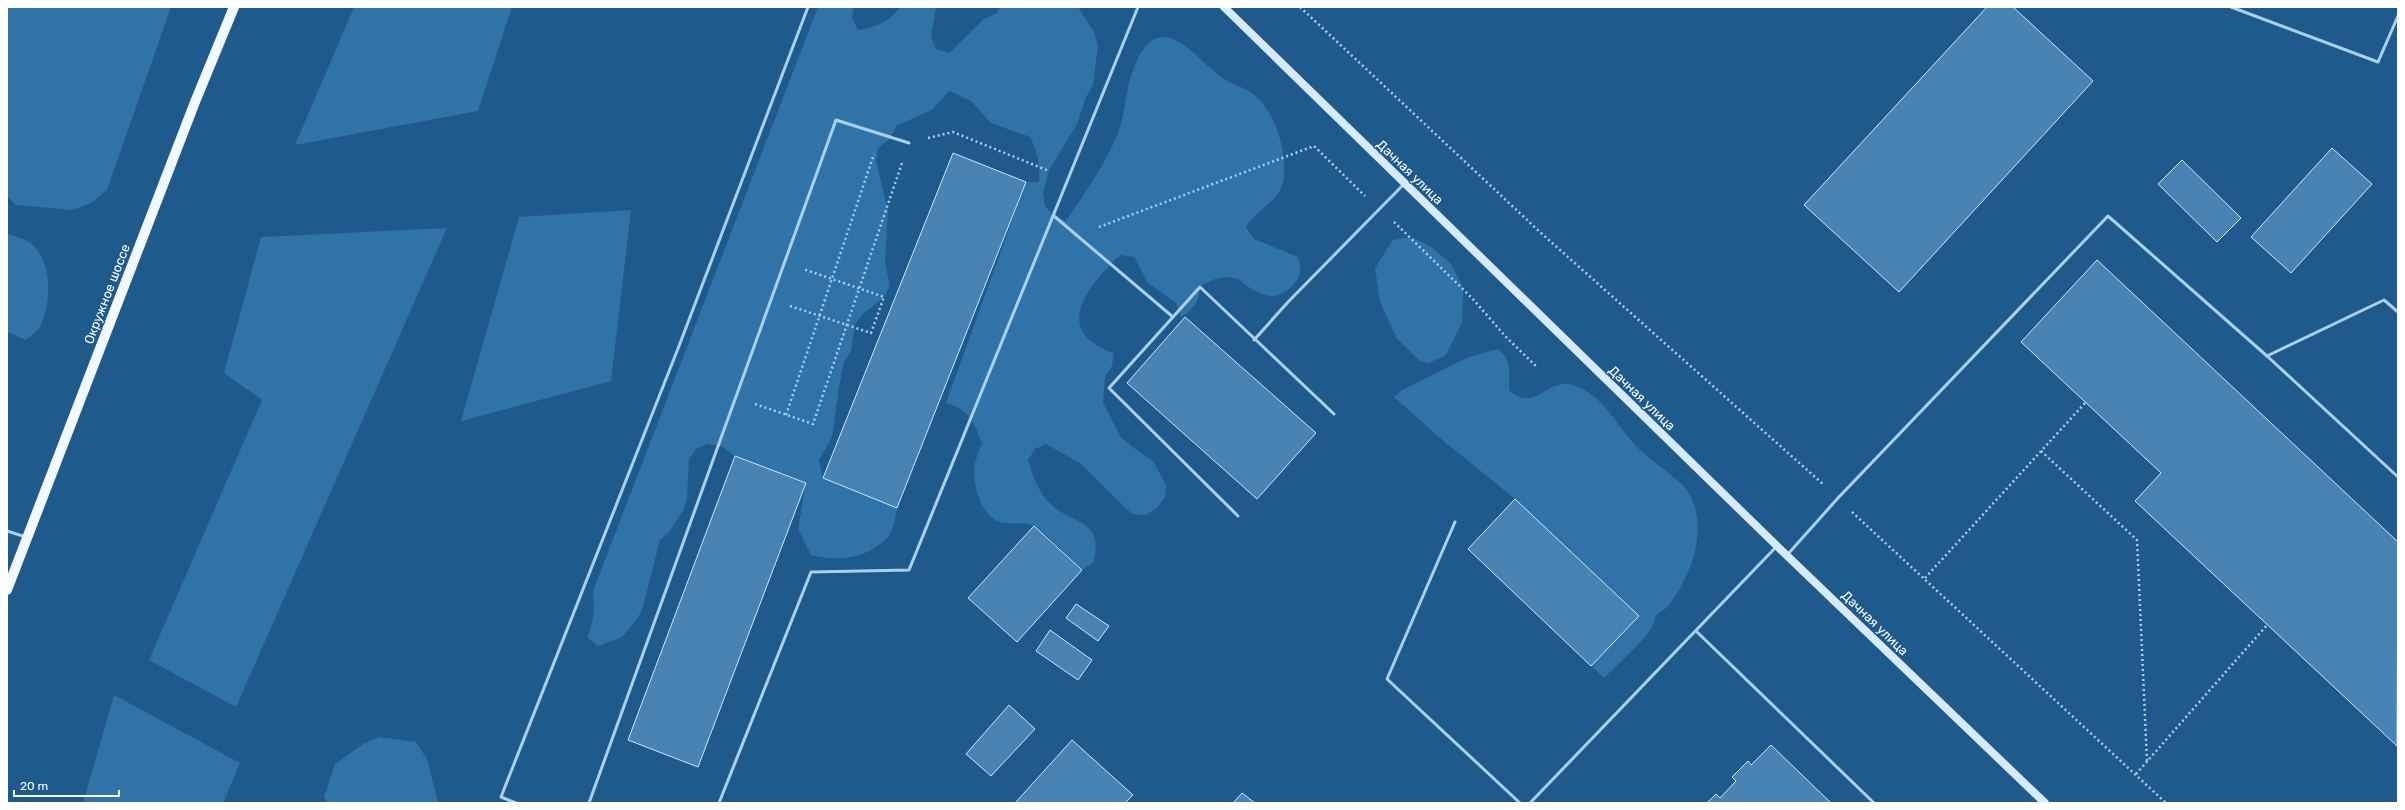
<svg xmlns="http://www.w3.org/2000/svg" width="2405" height="810" font-family="Rubik,sans-serif">
<rect width="100%" height="100%" fill="#1e5a8c"/>
<g fill="#2f73a8">
<path d="M7,7H171L107,190L91,203L72,210L16,205L7,196Z"/>
<path d="M354,7H512L478,111L295,145Z"/>
<path d="M818,7H854L852,18L858,30C874,28 890,22 900,7H936L931,37L936,49L949,53L984,19L997,13L1000,7H1078L1094,32L1098,45L1093,86L1086,97L1077,124L1049,170L1043,193L1045,206L1054,216L1066,221C1084,194 1112,155 1121,124C1126,106 1126,85 1134,68C1138,57 1145,42 1157,38C1179,30 1206,68 1224,79C1237,87 1249,88 1260,100C1277,120 1286,150 1284,176C1282,202 1258,207 1246,227L1254,239L1298,257C1301,268 1302,275 1293,285C1279,301 1264,298 1247,286C1243,283 1240,279 1235,278C1221,275 1211,280 1200,287C1199,302 1194,309 1181,317L1176,303L1148,283L1134,257L1120,255C1088,286 1050,331 1114,353L1112,366L1105,377L1103,403L1121,437L1131,446L1153,461L1166,485L1165,497L1157,508L1146,515L1132,514L1080,463L1046,444L1035,449L1028,460C1033,476 1039,495 1053,506C1076,525 1105,521 1093,563L1082,570C1071,560 1045,532 1034,526C1024,521 1011,525 1000,522C983,517 974,490 974,473C974,462 978,453 982,443C973,421 970,411 946,403L1026,182H1039C1040,165 1038,153 1030,137L991,123L971,101L949,91L932,110L896,126L890,139L878,148L876,161L888,211L885,262L890,286L884,297L863,314L855,324L851,351L844,362L839,387L832,437L819,460L823,478L897,508C895,518 894,531 886,539C866,559 837,562 811,555L798,529L806,483L735,456L721,446L707,444L696,449L689,459L687,499L683,511L669,532L660,540L643,607L638,618L622,637L598,646L587,637C594,621 595,608 593,591Z"/>
<path d="M631,210L611,381L461,421L519,217Z"/>
<path d="M447,228L236,707L149,660L262,400L224,373L261,237Z"/>
<path d="M7,234C16,236 29,240 35,247C52,266 51,303 41,325C39,330 30,336 26,340L7,332Z"/>
<path d="M1403,238H1414L1431,247L1450,263L1463,287L1462,323L1446,355L1429,363L1420,361L1397,339L1380,302L1375,268L1393,240Z"/>
<path d="M1498,349C1512,360 1509,373 1509,390C1534,414 1548,377 1573,385C1606,396 1617,428 1640,450C1651,461 1678,478 1686,489C1711,524 1692,576 1668,606C1665,610 1659,612 1656,616C1654,619 1654,624 1652,627C1645,640 1616,666 1604,678L1591,666L1638,616L1515,499L1440,438L1394,397L1402,390L1469,357Z"/>
<path d="M114,695L240,763L223,803H83Z"/>
<path d="M379,737L416,742L427,759L438,803H327L324,797L335,764L363,744Z"/>
</g>
<g fill="#4784b4" stroke="#d1e7f9">
<path d="M1987,7H2013L2093,81L1899,292L1804,205Z"/>
<path d="M2332,148L2372,184L2291,273L2251,237Z"/>
<path d="M953,153L1026,182L897,508L823,478Z"/>
<path d="M2182,160L2241,218L2217,242L2158,184Z"/>
<path d="M2097,260L2398,542L2397,746L2135,501L2161,473L2021,342Z"/>
<path d="M1185,317L1316,433L1257,499L1127,383Z"/>
<path d="M735,456L806,483L698,767L628,740Z"/>
<path d="M1515,499L1639,616L1591,666L1468,549Z"/>
<path d="M1034,526L1082,570L1017,642L968,598Z"/>
<path d="M1076,604L1109,626L1098,641L1066,618Z"/>
<path d="M1050,630L1092,660L1078,680L1036,651Z"/>
<path d="M1009,705L1035,729L991,776L966,754Z"/>
<path d="M1072,740L1133,795L1125,803H1015Z"/>
<path d="M1771,745L1831,803H1707L1716,794L1720,798L1736,781L1732,777L1748,761L1751,765Z"/>
<path d="M1242,793L1255,803H1233Z"/>
</g>
<g fill="none" stroke-linecap="round" stroke-linejoin="round">
<g stroke="#abd0ec" stroke-width="2.5" stroke-dasharray="2 3" stroke-linecap="butt">
<path d="M1300,7L1541,233L1824,485"/>
<path d="M928,138L953,132L1049,171"/>
<path d="M1394,222L1472,298L1506,337L1537,367"/>
<path d="M1099,227L1314,146L1365,196"/>
<path d="M790,306L871,333L884,297L803,269"/>
<path d="M755,404L813,424L902,163"/>
<path d="M786,415L874,154"/>
<path d="M2041,451L2137,540L2147,761"/>
<path d="M1852,512L2166,803"/>
<path d="M1925,578L2086,402"/>
<path d="M2136,774L2267,625"/>
</g>
<g stroke="#abd0ec" stroke-width="3">
<path d="M2231,7L2378,62L2398,16"/>
<path d="M1054,216L1173,317"/>
<path d="M1254,340L1288,302L1405,183"/>
<path d="M2267,356L2384,300L2398,312"/>
<path d="M1238,516L1109,388L1200,287L1334,414"/>
<path d="M1455,522L1387,679L1520,803"/>
<path d="M7,531L26,537"/>
<path d="M1788,554L1838,498L2108,216L2267,356L2398,477"/>
<path d="M1696,631L1874,803"/>
<path d="M516,803L501,797L679,346L808,7"/>
<path d="M589,803L836,120L909,143"/>
<path d="M719,803L811,572L909,570L1138,7"/>
<path d="M1530,803L1777,546"/>
</g>
<path stroke="#d7eaf9" stroke-width="8" d="M1224,7L1777,546L2045,803"/>
<path stroke="#f1f8ff" stroke-width="10" d="M7,590L195,102L234,7"/>
</g>
<g text-anchor="middle" dominant-baseline="central" stroke-width="3" stroke-linejoin="round" paint-order="stroke">
<g font-size="13" fill="#fff" stroke="#1e5a8c">
<text transform="translate(1410 172) rotate(44)">Дачная улица</text>
<text transform="translate(107 294) rotate(-69)">Окружное шоссе</text>
<text transform="translate(1642 398) rotate(44)">Дачная улица</text>
<text transform="translate(1875 623) rotate(44)">Дачная улица</text>
</g>
</g>
<rect width="2405" height="810" fill="none" stroke="#ffffff" stroke-width="16"/>
<path d="M14 790v6h105v-6" fill="none" stroke="#ffffff" stroke-width="2"/>
<text x="20" y="790" font-size="12" fill="#ffffff" stroke="#1e5a8c" stroke-width="3" paint-order="stroke">20 m</text>
</svg>
